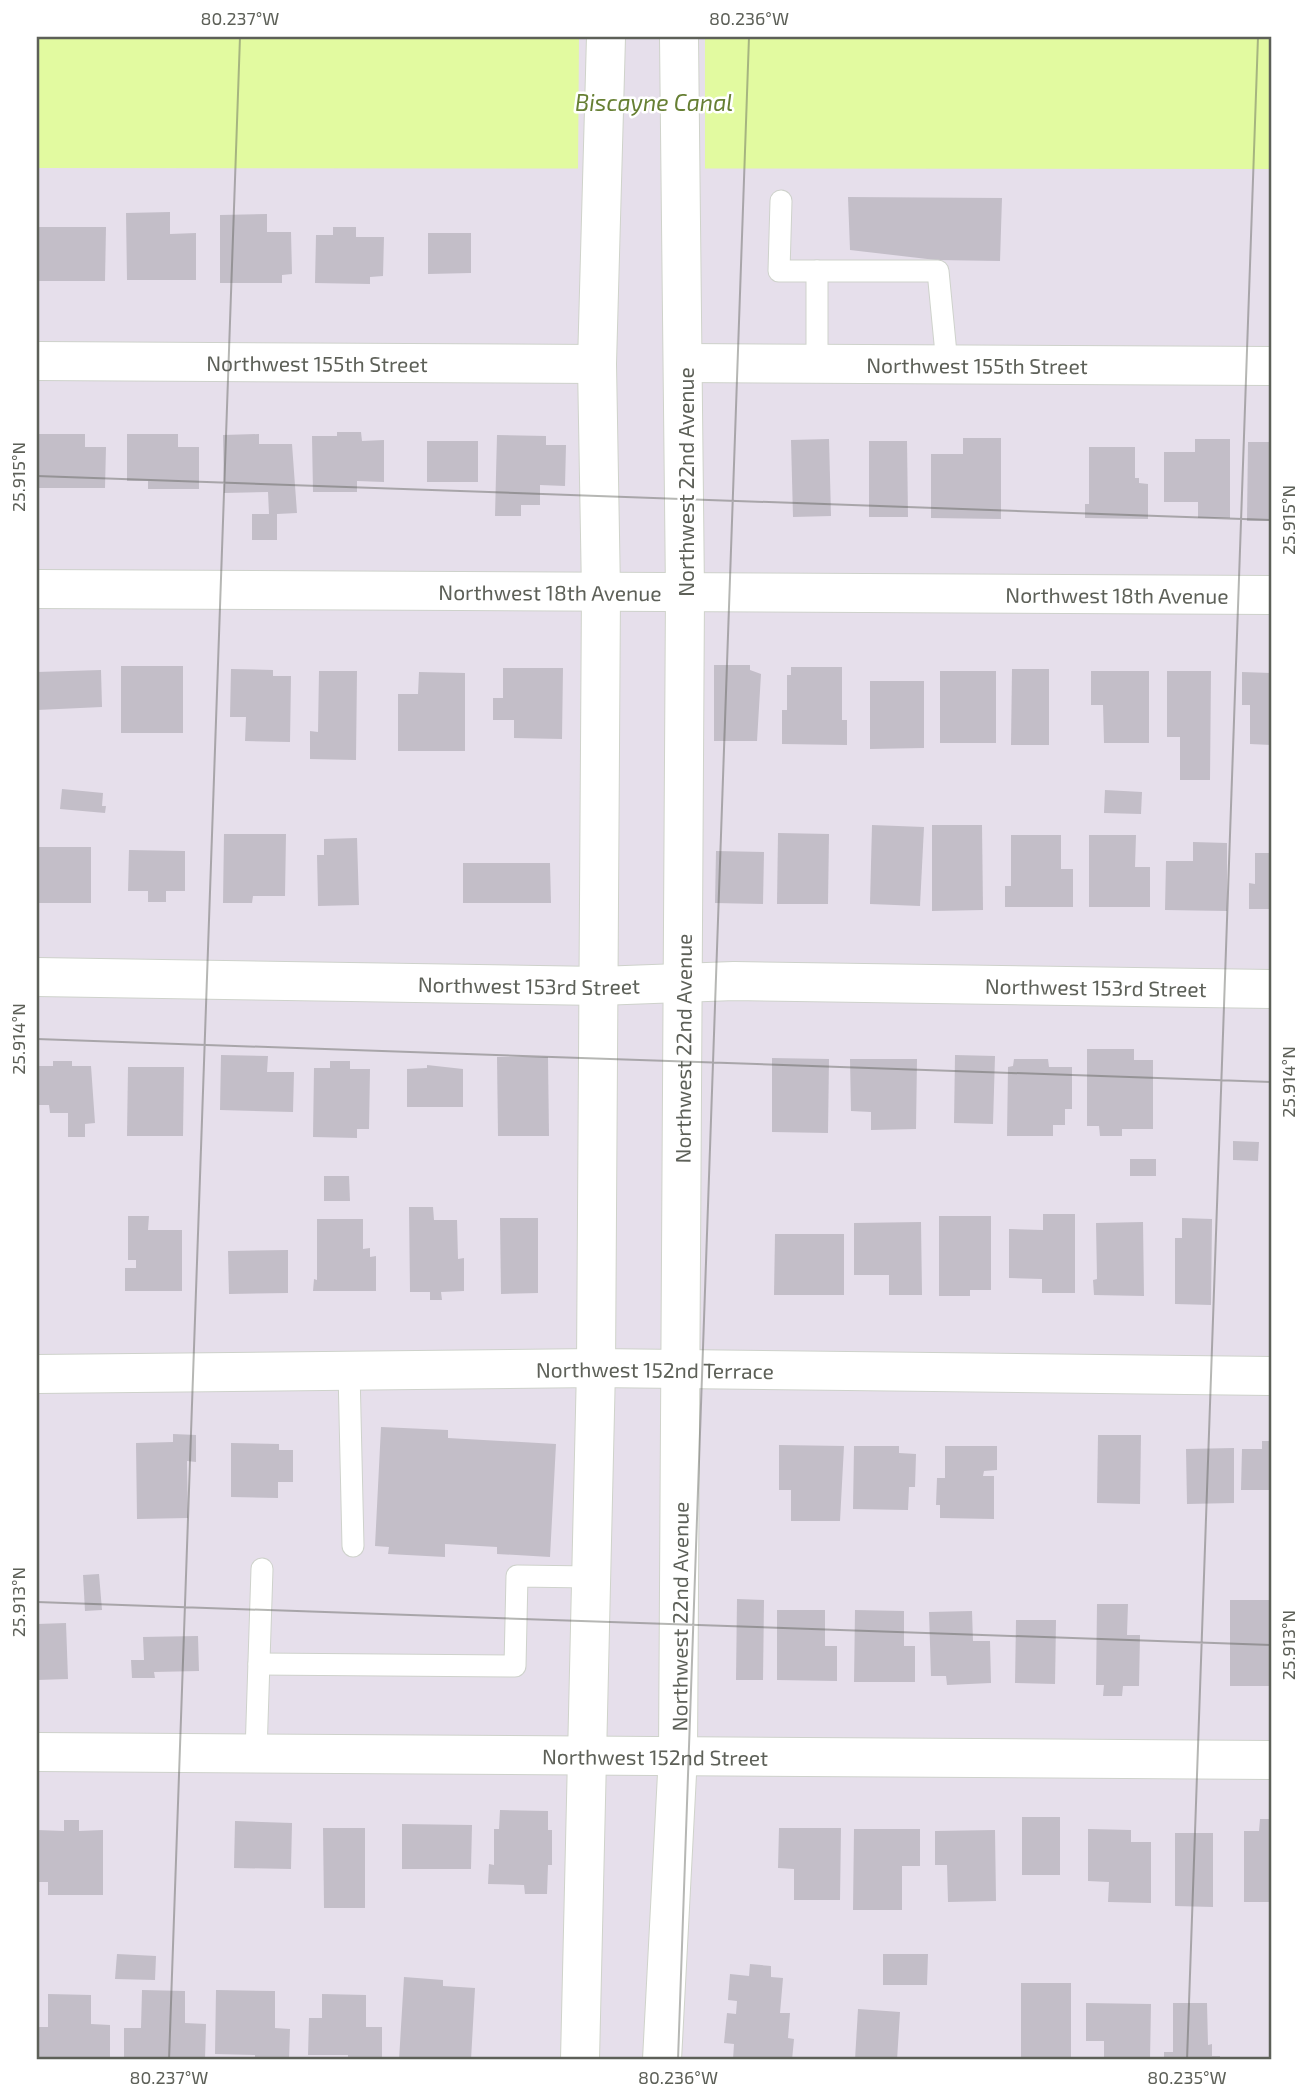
<svg xmlns="http://www.w3.org/2000/svg" width="1308" height="2097" font-family="'Exo 2',sans-serif">
<rect width="100%" height="100%" fill="#e6dfeb"/>
<path fill="#e2faa0" d="M37,39H1271V169L37,168Z"/>
<path fill="#e6dfeb" d="M579,37H705V172H578Z"/>
<g fill="#c3bec8">
<path d="M848,197L1002,198L1000,261L936,260L850,250Z"/>
<path d="M170,212V234L196,233V280H127L126,213Z"/>
<path d="M267,214V232H291L292,274L282,275V283H220V215Z"/>
<path d="M37,227H106L105,281H37Z"/>
<path d="M333,227H356V237H384L383,276L370,277V284L315,283L316,235H333Z"/>
<path d="M428,233H471V273L428,274Z"/>
<path d="M337,432H361L362,441L384,440V482L357,481V492H313L312,436H337Z"/>
<path d="M37,434H85V447H106L105,488H37Z"/>
<path d="M127,434H178V447H199V489H148V481H127Z"/>
<path d="M259,434V444H292L297,513L277,514V540H252V514H269L268,492L224,493L223,435Z"/>
<path d="M497,435L546,436V445H566L565,486L540,485V505H521V516H495Z"/>
<path d="M963,438H1001V519L931,518V454H963Z"/>
<path d="M829,439L831,516L793,517L791,440Z"/>
<path d="M1195,439H1230V518H1198V502H1164V452H1195Z"/>
<rect x="427" y="441" width="51" height="41"/>
<path d="M869,441H907L908,517H869Z"/>
<path d="M1248,442H1271V521H1247Z"/>
<path d="M1089,447H1135V478H1139V483L1148,484V519L1085,518V504H1089Z"/>
<path d="M714,665H750V670L761,674L757,741H714Z"/>
<rect x="121" y="666" width="62" height="67"/>
<path d="M791,667H842V720H847V745L782,744V710H787V675H791Z"/>
<path d="M503,668H563L562,739L514,738V720H493V698H503Z"/>
<path d="M231,669L273,670V676H291L290,742L245,741L246,717H230Z"/>
<path d="M1012,669H1049V745H1011Z"/>
<path d="M101,670L102,707L37,710V672Z"/>
<path d="M319,671H357L356,760L310,759V731L318,732Z"/>
<rect x="940" y="671" width="56" height="72"/>
<path d="M1091,671H1149V743H1104L1103,705H1091Z"/>
<path d="M1167,671H1211L1210,780H1180V737H1167Z"/>
<path d="M419,672L465,673V751H398V694H418Z"/>
<path d="M1242,672L1271,673V745L1250,744V705H1242Z"/>
<path d="M870,681H924V748L870,749Z"/>
<path d="M62,789L103,793L102,806H106L105,813L60,809Z"/>
<path d="M1105,790L1142,792L1141,814L1104,813Z"/>
<path d="M872,825L924,827L920,906L870,904Z"/>
<path d="M932,825H982L983,910L932,911Z"/>
<path d="M778,833L829,834L828,904H777Z"/>
<path d="M224,834H286L285,896H253L252,903H223Z"/>
<path d="M1011,835H1061V869H1073V907H1005V886H1011Z"/>
<path d="M1089,835H1136L1135,867H1150V907H1089Z"/>
<path d="M357,838L359,905L318,906L317,855H324V839Z"/>
<path d="M1193,842L1227,843V911L1165,910L1166,861H1193Z"/>
<rect x="37" y="847" width="54" height="56"/>
<path d="M129,850L185,851V891H166V902H148V891H128Z"/>
<path d="M716,851L764,852L763,904L715,903Z"/>
<path d="M1255,853H1271V909H1249V883L1255,884Z"/>
<path d="M463,863H550L551,903H463Z"/>
<path d="M1087,1049H1134V1060H1153V1129H1122V1136H1100L1099,1126H1087Z"/>
<path d="M221,1055L268,1056L267,1072H294L293,1112L220,1110Z"/>
<path d="M955,1055L995,1056L993,1124L954,1123Z"/>
<path d="M497,1057H548L549,1136H498Z"/>
<path d="M772,1058L829,1059L828,1133L772,1132Z"/>
<path d="M850,1059H917L916,1129L871,1130V1112L851,1111Z"/>
<path d="M1014,1059H1048L1049,1067H1072V1109H1065V1125H1053V1136H1007L1008,1067L1013,1066Z"/>
<path d="M53,1061H72V1066H91L95,1123L85,1124V1137H68V1113H50L49,1105H37V1066H53Z"/>
<path d="M330,1061H350V1069H370L369,1129H357V1138L313,1137L314,1068H330Z"/>
<path d="M427,1065L463,1069V1107H407V1069L427,1068Z"/>
<path d="M128,1067H184L183,1136H127Z"/>
<path d="M1233,1141L1259,1142L1258,1161L1233,1160Z"/>
<rect x="1130" y="1159" width="26" height="17"/>
<path d="M324,1176H349L350,1201H324Z"/>
<path d="M409,1207H433L434,1220H457L458,1259L464,1258V1291L441,1292L442,1300H430V1292H410Z"/>
<path d="M1043,1214H1075V1293H1042V1279L1009,1278V1229L1043,1230Z"/>
<path d="M128,1216H149L148,1230H182V1291H125V1268H136V1260H128Z"/>
<path d="M939,1216H991V1290H970V1296H939Z"/>
<path d="M500,1218H538V1293L501,1294Z"/>
<path d="M1182,1218L1212,1219L1211,1305L1175,1304V1238H1182Z"/>
<path d="M317,1219H363V1249L370,1248V1257L376,1256V1291H313L314,1279L317,1280Z"/>
<path d="M921,1222L922,1295H889V1275H854V1223Z"/>
<path d="M1143,1222L1144,1296L1094,1295L1093,1280L1097,1279L1096,1223Z"/>
<path d="M775,1234H844V1295H774Z"/>
<path d="M288,1250V1293L229,1294L228,1251Z"/>
<path d="M381,1427L448,1430V1438L556,1444L550,1557L497,1554V1547L445,1544V1557L388,1554L389,1547L375,1546Z"/>
<path d="M173,1434L196,1435V1462L187,1461L188,1518L137,1519L136,1443L173,1442Z"/>
<path d="M1098,1435H1141L1140,1504L1097,1503Z"/>
<path d="M1262,1441H1271V1490H1241L1242,1449H1262Z"/>
<path d="M231,1443L279,1444V1450H293V1482H278V1498L231,1497Z"/>
<path d="M779,1445L844,1446L840,1521H791V1490H779Z"/>
<path d="M854,1446H899V1453L916,1454L915,1487H909L908,1510L853,1509Z"/>
<path d="M945,1446H997V1470L984,1471L983,1476H994V1519L940,1518V1505H936L937,1478H945Z"/>
<path d="M1234,1448V1503L1187,1504L1186,1449Z"/>
<path d="M99,1574L102,1610L85,1611L83,1575Z"/>
<path d="M737,1599L764,1600L763,1680H736Z"/>
<rect x="1230" y="1600" width="41" height="86"/>
<path d="M1097,1604H1128L1127,1635H1140L1139,1686H1123L1122,1696H1103L1104,1685H1096Z"/>
<path d="M777,1610H825V1646H837V1681L777,1680Z"/>
<path d="M855,1610L904,1611V1646H915V1682H854Z"/>
<path d="M972,1611L973,1641H990L991,1683L947,1685L946,1676H931L929,1612Z"/>
<path d="M1016,1620H1056L1055,1684L1015,1683Z"/>
<path d="M66,1623L68,1679L37,1680V1624Z"/>
<path d="M198,1636L199,1671L154,1672L155,1678H132L131,1660H144L143,1637Z"/>
<path d="M500,1810L548,1811V1830H552V1865H548L547,1894H525L524,1885L488,1884L489,1864L494,1865V1829H499Z"/>
<rect x="1022" y="1817" width="38" height="58"/>
<path d="M1260,1819H1271V1902H1244V1831H1259Z"/>
<path d="M64,1820H79V1831L103,1830V1895H48V1882H37V1830L64,1831Z"/>
<path d="M235,1821L292,1823L291,1869L234,1868Z"/>
<path d="M402,1824L472,1825L471,1869H402Z"/>
<path d="M323,1828H365V1908H324Z"/>
<path d="M779,1828H841L840,1900H794V1869L778,1868Z"/>
<path d="M854,1829H920V1866H902V1910H853Z"/>
<path d="M1088,1829L1131,1830V1842H1151V1903L1108,1902L1109,1882L1088,1881Z"/>
<path d="M995,1830L996,1901L948,1902L947,1865H935V1831Z"/>
<path d="M1175,1833H1213V1907L1175,1906Z"/>
<path d="M117,1954L156,1956L155,1980L115,1979Z"/>
<path d="M883,1954H928L927,1985H883Z"/>
<path d="M750,1964L771,1966V1977L783,1978L780,2013H790L788,2038L794,2039L792,2060H733L734,2044L724,2043L727,2013L736,2014L737,2001L728,2000L730,1974L749,1976Z"/>
<path d="M404,1977L443,1980V1986L475,1988L471,2060H399Z"/>
<rect x="1021" y="1983" width="50" height="77"/>
<path d="M142,1990L185,1991V2023L206,2024L205,2059L124,2058V2028H141Z"/>
<path d="M216,1990L275,1991V2028L290,2029L289,2060H255V2055L215,2054Z"/>
<path d="M48,1994L91,1995V2024L110,2025V2060H37V2027H48Z"/>
<path d="M322,1994L366,1995V2027H382V2060H348V2055H308L309,2018H322Z"/>
<path d="M1086,2003L1151,2004L1150,2060H1104V2041H1086Z"/>
<path d="M1173,2003H1207L1208,2045L1212,2044V2056H1220V2060H1164V2052H1173Z"/>
<path d="M858,2009L900,2012L897,2060H855Z"/>
</g>
<g fill="none" stroke-linecap="round" stroke-linejoin="round">
<defs>
<g id="service">
<path d="M781,201L779,271H938L947,364"/>
<path d="M817,364V271"/>
<path d="M349,1371L353,1546"/>
<path d="M259,1664L515,1666L517,1576L591,1577"/>
<path d="M256,1753L262,1569"/>
</g>
<g id="minor">
<path id="s1" d="M37,361L597,364"/>
<path id="s2" d="M685,363L1271,366"/>
<path id="s3" d="M37,589L1271,595"/>
<path id="s4" d="M37,977L599,986L734,981L1271,989"/>
<path id="s5" d="M37,1374L596,1368L1271,1376"/>
<path id="s6" d="M37,1752L1271,1760"/>
</g>
<g id="secondary">
<path d="M580,2060L596,1368L601,592L597,364L606,37"/>
<path id="s7" d="M662,2060L678,1755L685,593L679,37"/>
</g>
</defs>
<use href="#service" stroke="#ced2cb" stroke-width="23"/>
<use href="#minor" stroke="#ced2cb" stroke-width="40"/>
<use href="#secondary" stroke="#cfd3ca" stroke-width="40"/>
<use href="#service" stroke="#fff" stroke-width="21"/>
<use href="#minor" stroke="#fff" stroke-width="38"/>
<use href="#secondary" stroke="#fff" stroke-width="38"/>
</g>
<path fill="none" stroke="#5d6058" stroke-width="2" stroke-opacity="0.45" d="M37,476L1271,520M37,1039L1271,1082M37,1602L1271,1645M169,2060L240,37M678,2060L749,37M1187,2060L1258,37"/>
<g text-anchor="middle" dominant-baseline="central" stroke-width="5" stroke-linejoin="round" paint-order="stroke">
<g font-size="21" fill="#5d6058" stroke="#fff">
<text stroke="none"><textPath href="#s1" startOffset="280">Northwest 155th Street</textPath></text>
<text stroke="none"><textPath href="#s2" startOffset="292">Northwest 155th Street</textPath></text>
<text transform="translate(685 482) rotate(-90)">Northwest 22nd Avenue</text>
<text stroke="none"><textPath href="#s3" startOffset="513">Northwest 18th Avenue</textPath></text>
<text stroke="none"><textPath href="#s3" startOffset="1080">Northwest 18th Avenue</textPath></text>
<text stroke="none"><textPath href="#s4" startOffset="492">Northwest 153rd Street</textPath></text>
<text stroke="none"><textPath href="#s4" startOffset="1059">Northwest 153rd Street</textPath></text>
<text stroke="none"><textPath href="#s7" startOffset="1012">Northwest 22nd Avenue</textPath></text>
<text stroke="none"><textPath href="#s5" startOffset="618">Northwest 152nd Terrace</textPath></text>
<text stroke="none"><textPath href="#s7" startOffset="444">Northwest 22nd Avenue</textPath></text>
<text stroke="none"><textPath href="#s6" startOffset="618">Northwest 152nd Street</textPath></text>
</g>
<g font-size="23" font-style="italic" fill="#667f33" stroke="#fff">
<text x="654" y="102">Biscayne Canal</text>
</g>
</g>
<rect width="1308" height="2097" fill="none" stroke="#ffffff" stroke-width="77"/>
<rect x="38" y="38" width="1232" height="2020" fill="none" stroke="#5d6058" stroke-width="2.5"/>
<g font-size="18" text-anchor="middle" fill="#5d6058">
<text x="240" y="25">80.237°W</text>
<text x="749" y="25">80.236°W</text>
<text transform="translate(19 477) rotate(-90)" y="6">25.915°N</text>
<text transform="translate(1289 520) rotate(-90)" y="6">25.915°N</text>
<text transform="translate(19 1039) rotate(-90)" y="6">25.914°N</text>
<text transform="translate(1289 1082) rotate(-90)" y="6">25.914°N</text>
<text transform="translate(19 1602) rotate(-90)" y="6">25.913°N</text>
<text transform="translate(1289 1645) rotate(-90)" y="6">25.913°N</text>
<text x="169" y="2084">80.237°W</text>
<text x="678" y="2084">80.236°W</text>
<text x="1187" y="2084">80.235°W</text>
</g>
</svg>
